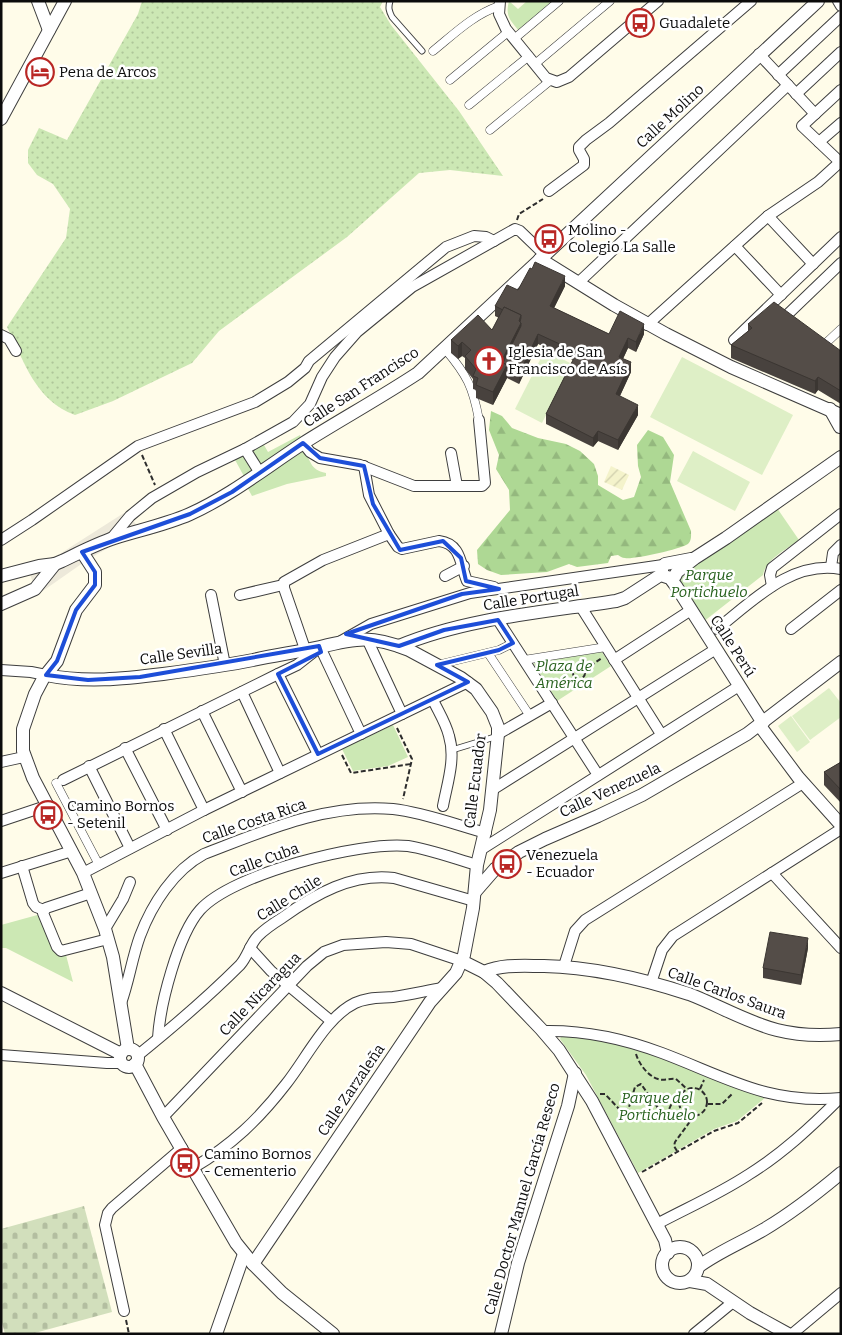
<svg xmlns="http://www.w3.org/2000/svg" width="842" height="1335" font-family="Bitter,serif">
<defs>
<pattern id="farmland-furrows" width="10" height="10" patternUnits="userSpaceOnUse" patternTransform="scale(1.25)"><rect width="10" height="10" fill="#f4f3cb"/><path d="M-1 1l2-2M0 10L10 0M9 11l2-2" fill="none" stroke="#d0cfad"/></pattern>
<pattern id="grass-dots" width="8" height="8" patternUnits="userSpaceOnUse" patternTransform="scale(1.25)"><rect width="8" height="8" fill="#cce8b4"/><path d="M2 2h.1M6 6h.1" fill="none" stroke="#aec699" stroke-width="1.8" stroke-linecap="round"/></pattern>
<pattern id="forest-firs" width="22" height="20" patternUnits="userSpaceOnUse" patternTransform="scale(1.25)"><rect width="22" height="20" fill="#aed894"/><path d="M5 1l3.5 6h-7zM16 11l3.5 6h-7z" fill="#94b87e"/></pattern>
<pattern id="cemetery-stones" width="16" height="16" patternUnits="userSpaceOnUse" patternTransform="scale(1.25)"><rect width="16" height="16" fill="#d2dfbc"/><path d="M2 7V4a2 2 0 0 1 4 0v3zM10 15v-3a2 2 0 0 1 4 0v3z" fill="#b3bea0"/></pattern>
</defs>
<rect width="100%" height="100%" fill="#fffce9"/>
<path fill="url(#farmland-furrows)" d="M611,466L629,475L622,490L604,482Z"/>
<path fill="url(#grass-dots)" d="M142,1H383L380,7L391,25L459,111L503,176L450,170L419,173L347,237L219,331L192,363L113,401L75,415C35,400 25,363 7,327L66,238L70,209L53,184L37,175L28,163V150L39,128L67,140L138,14Z"/>
<path fill="url(#forest-firs)" d="M491,411L502,416L512,428L538,438L566,444L580,451L594,464L598,476V485L623,500L634,497L641,477L638,466L637,445L648,430L663,437L674,455L670,482L691,531C691,536 692,542 686,545C680,549 632,560 625,558C622,558 620,556 618,555L611,556L608,563L577,567L569,564L547,572L501,575L487,570L478,564L477,550L510,510L509,490L496,469L499,455L489,430Z"/>
<path fill="url(#cemetery-stones)" d="M84,1206L112,1312L31,1334H5L1,1319V1229Z"/>
<g fill="#cce8b4">
<path d="M509,1L518,9L527,1H554L519,31C510,20 505,16 509,1Z"/>
<path d="M300,435L302,440L267,465H258L252,450L261,444L264,445L268,452Z"/>
<path d="M303,450C312,460 309,470 326,473V476L287,484L252,496L246,485Z"/>
<path d="M243,453L255,470L246,480L234,458Z"/>
<path d="M777,508L799,540C787,549 766,559 763,575L703,622L680,583V578L683,571Z"/>
<path d="M600,649L611,666L557,701L532,661Z"/>
<path d="M393,725L408,757L388,766L353,771L342,749Z"/>
<path d="M41,914L57,955H66L73,982L6,948H1V925Z"/>
<path d="M562,1035H574L630,1047L766,1097L737,1121L714,1129L638,1173L586,1075L560,1039Z"/>
</g>
<g fill="#deefc6">
<path d="M545,350L572,364L542,423L515,409Z"/>
<path d="M682,357L793,415L762,475L650,417Z"/>
<path d="M693,451L750,482L735,511L677,481Z"/>
<path d="M829,688L841,703V717L810,740L792,716Z"/>
<path d="M791,716L810,742L797,752L778,726Z"/>
</g>
<path fill="#ede9da" d="M127,511L143,535L108,548L87,560L37,595L27,565L41,563L54,556L55,557Z"/>
<g fill="none" stroke-linecap="round" stroke-linejoin="round">
<defs>
<g id="service">
<path d="M390,1C388,8 389,11 392,17L422,51"/>
<path d="M452,750L498,736"/>
</g>
<g id="pedestrian">
<path d="M514,39L559,1"/>
<path d="M433,51C454,34 473,15 499,6"/>
<path d="M535,64L610,1"/>
<path d="M450,80L508,32"/>
<path d="M469,105L529,56"/>
<path d="M490,130L551,80"/>
<path d="M826,343L841,329"/>
<path d="M445,349C467,375 473,387 479,420"/>
<path d="M488,653L530,716"/>
<path d="M524,660L606,647"/>
<path d="M437,665L499,650L513,643"/>
<path d="M56,783L99,865"/>
</g>
<g id="minor">
<path d="M500,1L499,14L506,29L546,78L557,82L569,77L658,1"/>
<path d="M838,1L841,6"/>
<path d="M759,54L815,114"/>
<path d="M778,75L841,16"/>
<path d="M841,90L802,126L841,163"/>
<path d="M796,94L841,52"/>
<path d="M819,142L841,123"/>
<path d="M549,191L584,165V159L579,150V147L586,140L609,123L751,1"/>
<path d="M768,216L813,264"/>
<path d="M735,246L781,295"/>
<path d="M578,283L788,85"/>
<path d="M788,314L841,263"/>
<path d="M647,325L768,216L818,182L840,162"/>
<path d="M1,335L9,339L16,351"/>
<path d="M734,340L841,237"/>
<path d="M303,443L310,452L320,458L360,465L414,486H482L485,483L479,420"/>
<path d="M245,449L260,473"/>
<path d="M451,453L457,486"/>
<path d="M389,534L398,547L402,549L439,541C462,544 460,565 467,581L494,587"/>
<path d="M111,539L130,516L152,498L197,472L245,449L293,422L310,404L322,377L335,357L357,332L412,287L515,229L520,231L544,254"/>
<path d="M1,540L32,520L138,446L255,402L288,382L305,368L309,361L446,247L474,236L486,237L494,241"/>
<path d="M831,567L833,553L841,545"/>
<path d="M445,576L464,566"/>
<path d="M772,586L770,575L772,568L841,514"/>
<path d="M211,595L225,665"/>
<path d="M240,595L283,585"/>
<path d="M581,607L661,734"/>
<path d="M498,620L598,775"/>
<path d="M717,629C753,601 791,560 841,569"/>
<path d="M791,629L841,590"/>
<path d="M367,639L402,714"/>
<path d="M341,641L371,624L470,593L663,565"/>
<path d="M305,649L284,588V582L323,560L389,534L369,495L364,466"/>
<path d="M614,660L691,610"/>
<path d="M1,670L31,672L46,675"/>
<path d="M278,674L318,754"/>
<path d="M242,692L280,773"/>
<path d="M433,700C438,711 446,723 449,736C456,759 447,784 443,806"/>
<path d="M202,711L242,792"/>
<path d="M164,729L204,810"/>
<path d="M498,734L552,703"/>
<path d="M125,748L167,830"/>
<path d="M1,762L24,757"/>
<path d="M89,766L130,848"/>
<path d="M63,780L278,674L297,665L320,647L361,734"/>
<path d="M492,790L716,649"/>
<path d="M1,821L49,805"/>
<path d="M482,849L739,686"/>
<path d="M22,866L33,903L36,907L44,910"/>
<path d="M1,873L72,851"/>
<path d="M83,873L204,810L468,682"/>
<path d="M772,873L841,948"/>
<path d="M91,893L46,908L43,913L57,947L61,951L108,939"/>
<path d="M105,929L123,899L130,882"/>
<path d="M250,948L271,971L331,1021"/>
<path d="M564,966L575,931L585,920L803,783"/>
<path d="M651,983L662,950L673,936L841,829"/>
<path d="M121,1003C129,981 132,958 140,936C152,904 174,870 204,854C264,831 326,803 393,809C422,812 457,825 486,833"/>
<path d="M543,1031C584,1030 625,1039 662,1053C726,1077 769,1105 841,1098"/>
<path d="M158,1038C160,1004 178,935 200,910C232,874 360,841 408,846C429,849 456,859 477,865"/>
<path d="M1,1055L107,1063H121"/>
<path d="M137,1056C173,1027 208,997 240,965C248,956 250,944 258,936C265,929 274,923 282,918C315,894 352,873 394,878L474,901"/>
<path d="M163,1117L307,966L324,952L343,945L386,942L411,944L462,961"/>
<path d="M193,1168C232,1145 259,1119 286,1084C306,1059 326,1017 355,1003C367,997 380,998 393,997C409,995 425,991 442,988"/>
<path d="M657,1224C687,1208 719,1194 748,1175C782,1154 811,1127 839,1099"/>
<path d="M124,1311L105,1225L108,1213L112,1208L182,1148"/>
<path d="M694,1334L733,1302"/>
<path d="M792,1334L841,1293"/>
</g>
<g id="tertiary">
<path d="M38,1L49,30"/>
<path d="M1,119L65,1"/>
<path d="M540,259L614,305L666,334L731,367L841,415"/>
<path d="M830,409L840,427"/>
<path d="M82,552L95,572V585L76,610L57,661L44,677L35,694L23,729V751L33,778L83,873L105,929L113,957L128,1049"/>
<path d="M662,574V568L665,564L691,559"/>
<path d="M1,576L39,566L55,564"/>
<path d="M664,576L670,578L676,586L763,723"/>
<path d="M670,578L675,576L677,572L695,558L726,538L841,457"/>
<path d="M1,604L35,589L55,564L62,561C79,553 96,544 114,538C139,530 165,525 190,514C230,496 265,468 302,444C340,420 380,398 418,373L818,1"/>
<path d="M399,646C466,618 545,612 616,601L625,598L662,574"/>
<path d="M46,675C85,683 123,679 163,674C193,670 223,666 253,660C275,655 298,652 320,647C357,638 372,635 409,650L461,678L476,689L492,712L498,727V734L490,810L477,865L473,908L464,955L456,973L430,1002L253,1264"/>
<path d="M760,726L798,777L841,825"/>
<path d="M475,892L495,869L519,852L545,839L598,816L642,795L747,734L841,662"/>
<path d="M462,961L484,972L497,983L541,1029L559,1050L592,1101L665,1240L668,1253"/>
<path d="M484,972C503,964 523,966 544,966C592,967 643,979 689,994C718,1005 746,1022 777,1030C797,1035 820,1036 841,1034"/>
<path d="M1,993L121,1054"/>
<circle cx="129" cy="1058" r="9"/>
<path d="M135,1064L163,1117L236,1243L253,1264L282,1293L333,1334"/>
<circle cx="680" cy="1265" r="18"/>
<path d="M698,1267C718,1252 741,1243 763,1230C790,1214 816,1194 841,1173"/>
<path d="M690,1281L707,1284L750,1313L788,1334"/>
<path d="M216,1334L244,1254"/>
<path d="M501,1334L518,1263L568,1106L575,1073"/>
</g>
</defs>
<use href="#service" stroke="#3e3e3e" stroke-width="7"/>
<use href="#pedestrian" stroke="#3e3e3e" stroke-width="9"/>
<use href="#minor" stroke="#3e3e3e" stroke-width="12"/>
<use href="#tertiary" stroke="#3e3e3e" stroke-width="14"/>
<g stroke="#2d2d2d" stroke-width="2" stroke-dasharray="5 2.5" stroke-linecap="butt">
<path d="M517,220L519,214L543,199"/>
<path d="M142,455L155,485"/>
<circle cx="579" cy="673" r="6"/>
<path d="M584,670L602,658"/>
<path d="M555,689L574,677"/>
<path d="M397,728L412,759L403,799"/>
<path d="M342,755L351,773L411,764"/>
<path d="M636,1054C639,1064 648,1076 658,1079C664,1081 670,1078 676,1079L687,1089"/>
<circle cx="693" cy="1102" r="14"/>
<path d="M700,1089L704,1080"/>
<path d="M600,1094H605L620,1110H626L629,1107L635,1087L641,1084L663,1115L667,1114L674,1098H680"/>
<path d="M708,1104H722L733,1093"/>
<path d="M677,1151L674,1146L675,1142L694,1116"/>
<path d="M642,1172L714,1131L738,1123L762,1103"/>
<path d="M126,1320L129,1334"/>
</g>
<use href="#service" stroke="#fff" stroke-width="5"/>
<use href="#pedestrian" stroke="#fff" stroke-width="8"/>
<use href="#minor" stroke="#fff" stroke-width="10"/>
<use href="#tertiary" stroke="#fff" stroke-width="12"/>
</g>
<g fill="#48423e">
<path d="M532,269L565,286L554,308L609,334H644L636,352L628,348L623,359L631,372L620,396L638,415L618,450L598,441L593,447L546,424V414L573,360L538,344L519,384L507,378L493,405L476,398V390L473,389V379L465,369V358L462,356L458,359L451,353V340L492,330L499,318L495,316V306L518,290Z"/>
<path d="M748,324L841,351V404L818,390L815,394L731,358V345L748,331Z"/>
<path d="M841,762V803L824,785V772Z"/>
<path d="M808,948L801,985L763,978V968Z"/>
</g>
<g fill="#3b3632">
<path d="M565,276V286L550,316V306Z"/>
<path d="M521,315V336L507,365V378L493,405V392L501,362Z"/>
<path d="M644,324V334L636,352V342Z"/>
<path d="M538,334V344L519,384V374Z"/>
<path d="M628,338V348L619,367V357Z"/>
<path d="M462,342V356L458,359V346Z"/>
<path d="M631,362V372L616,404V394Z"/>
<path d="M818,377V390L815,394V381Z"/>
<path d="M638,405V415L618,450V440Z"/>
<path d="M598,431V441L593,447V438Z"/>
<path d="M808,938V948L801,985V975Z"/>
</g>
<g fill="#544d48" stroke="#3b3632">
<path d="M535,262L565,276L550,306L609,334L620,311L644,324L636,342L628,338L619,357L631,362L616,394L638,405L618,440L598,431L593,438L546,414L577,352L538,334L519,374L507,368V365L503,363L521,326V323L520,322L521,318V315L504,307L503,310L495,306L507,285L518,290L530,268L532,269Z"/>
<path d="M774,302L841,351V391L818,377L815,381L731,345L752,328L748,324Z"/>
<path d="M504,307L521,315L519,321L521,323L501,362L507,365L493,392L476,385L478,378L473,376L476,369L465,356L471,350L462,342L458,346L451,340L478,315L492,330Z"/>
<path d="M841,762V790L824,772Z"/>
<path d="M770,932L808,938L801,975L763,968Z"/>
</g>
<path fill="none" stroke="#1d4ed8" stroke-width="4" stroke-linejoin="round" d="M303,443L320,458L364,466L373,504L400,550L443,541L461,558L466,581L499,589L462,594L346,634L399,646L444,630L498,620L513,643L499,650L437,665L468,682L318,754L278,674L321,652L319,646L140,677L88,680L46,675L57,661L76,610L95,585V572L82,552L190,514L232,492Z"/>
<defs>
<symbol id="bus-ring" viewBox="-11 -11 22 22"><circle r="9.5" fill="#fff" stroke="#b92725" stroke-width="1.5"/><path d="M-5-6H5V4H4V6H2V4H-2V6H-4V4H-5ZM-3.5-4V0h7V-4ZM-3.5 1.2v1.5H-2V1.2ZM2 1.2v1.5H3.5V1.2Z" fill="#b92725"/></symbol>
<symbol id="hotel-ring" viewBox="-11 -11 22 22"><circle r="9.5" fill="#fff" stroke="#b92725" stroke-width="1.5"/><path d="M-6-4.5h1.5V1H6V5H4.5V3h-9V5H-6ZM-4 0a1.8 1.8 0 1 1 3.6 0ZM.5 0V-2.5h3Q6-2.5 6 0Z" fill="#b92725"/></symbol>
<symbol id="church-ring" viewBox="-11 -11 22 22"><circle r="9.5" fill="#fff" stroke="#b92725" stroke-width="1.5"/><path d="M-1.2-6h2.4v3.5h3.3v2.4h-3.3V6h-2.4V-.1h-3.3v-2.4h3.3Z" fill="#b92725"/></symbol>
</defs>
<g fill-rule="evenodd">
<use href="#bus-ring" x="624" y="7" width="32" height="32"/>
<use href="#hotel-ring" x="24" y="56" width="32" height="32"/>
<use href="#bus-ring" x="533" y="223" width="32" height="32"/>
<use href="#church-ring" x="473" y="345" width="32" height="32"/>
<use href="#bus-ring" x="32" y="799" width="32" height="32"/>
<use href="#bus-ring" x="491" y="848" width="32" height="32"/>
<use href="#bus-ring" x="169" y="1147" width="32" height="32"/>
</g>
<g text-anchor="middle" dominant-baseline="central" stroke-width="5" stroke-linejoin="round" paint-order="stroke">
<g font-size="15" fill="#0b0b0b" stroke="#fff" text-anchor="start">
<text x="659" y="23">Guadalete</text>
<text x="59" y="72">Pena de Arcos</text>
<text x="568" y="230">Molino -<tspan x="568" dy="17">Colegio La Salle</tspan></text>
<text x="508" y="352">Iglesia de San<tspan x="508" dy="17">Francisco de Asís</tspan></text>
<text x="67" y="806">Camino Bornos<tspan x="67" dy="17">- Setenil</tspan></text>
<text x="526" y="855">Venezuela<tspan x="526" dy="17">- Ecuador</tspan></text>
<text x="204" y="1154">Camino Bornos<tspan x="204" dy="17">- Cementerio</tspan></text>
</g>
<g font-size="15" fill="#0b0b0b" stroke="#fff">
<text transform="translate(670 116) rotate(-43)">Calle Molino</text>
<text transform="translate(361 387) rotate(-33)">Calle San Francisco</text>
<text transform="translate(531 598) rotate(-9)">Calle Portugal</text>
<text transform="translate(733 646) rotate(57)">Calle Perú</text>
<text transform="translate(181 654) rotate(-8)">Calle Sevilla</text>
<text transform="translate(475 781) rotate(-83)">Calle Ecuador</text>
<text transform="translate(610 790) rotate(-25)">Calle Venezuela</text>
<text transform="translate(254 821) rotate(-19)">Calle Costa Rica</text>
<text transform="translate(264 860) rotate(-20)">Calle Cuba</text>
<text transform="translate(289 898) rotate(-32)">Calle Chile</text>
<text transform="translate(727 993) rotate(20)">Calle Carlos Saura</text>
<text transform="translate(260 994) rotate(-46)">Calle Nicaragua</text>
<text transform="translate(351 1090) rotate(-56)">Calle Zarzaleña</text>
<text transform="translate(522 1199) rotate(-74)">Calle Doctor Manuel García Reseco</text>
</g>
<g font-size="15" font-style="italic" fill="#27611d" stroke="#fff">
<text x="709" y="575">Parque<tspan x="709" dy="17">Portichuelo</tspan></text>
<text x="564" y="666">Plaza de<tspan x="564" dy="17">América</tspan></text>
<text x="657" y="1098">Parque del<tspan x="657" dy="17">Portichuelo</tspan></text>
</g>
</g>
<rect width="842" height="1335" fill="none" stroke="#0b0b0b" stroke-width="5"/>
</svg>
